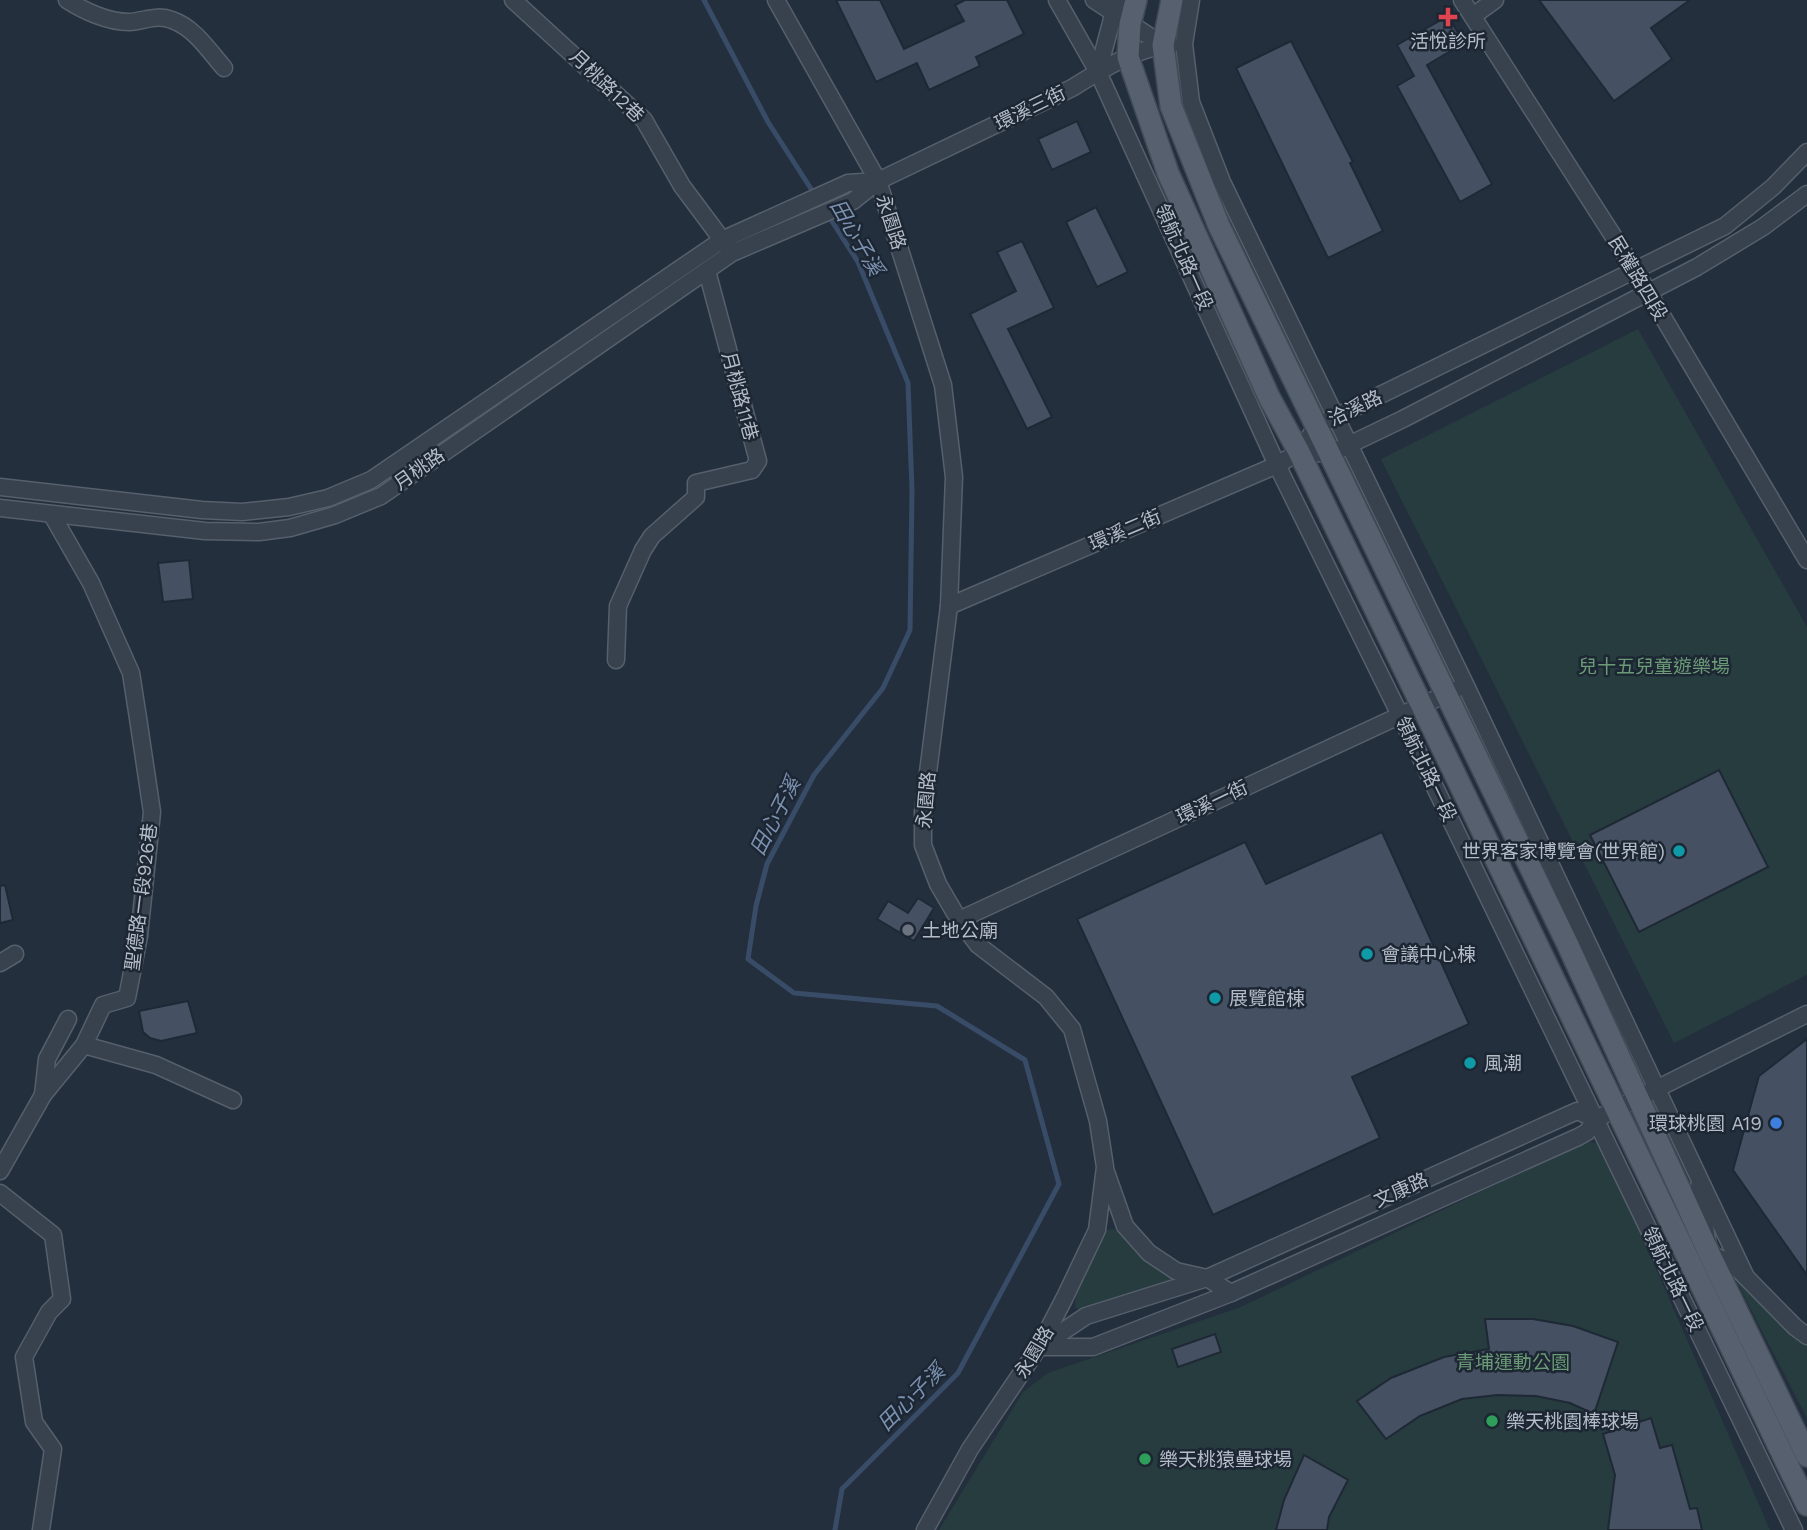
<svg xmlns="http://www.w3.org/2000/svg" width="1807" height="1530" font-family="'Work Sans','Noto Sans TC',sans-serif">
<rect width="100%" height="100%" fill="#242f3e"/>
<g fill="#263c3f">
<path d="M1638,329L1807,627V975L1674,1043L1381,459Z"/>
<path d="M1586,1141L1602,1145L1770,1530H939L1023,1392L1048,1373L1241,1307Z"/>
<path d="M1114,1229L1124,1235L1172,1278L1168,1288L1086,1315L1075,1307C1075,1285 1092,1248 1105,1230Z"/>
<path d="M1732,1273L1807,1344V1418Z"/>
</g>
<g fill="none" stroke-linecap="round" stroke-linejoin="round">
<g stroke="#394c67" stroke-width="5">
<path d="M704,0L768,122L815,195"/>
<path d="M828,215L858,262L908,383L912,490L910,630L883,688L814,775L767,864L756,906L748,959L794,993L937,1006L1025,1060L1059,1184L958,1373L842,1489L835,1530"/>
</g>
</g>
<g fill="#455162" stroke="#1f2835" stroke-width="2">
<path d="M836,0H880L904,49L964,21L955,5L965,0H1007L1024,34L976,57L980,66L929,90L917,63L876,82Z"/>
<path d="M1539,0H1690L1651,28L1672,59L1614,101Z"/>
<path d="M1448,16L1464,43L1427,65L1492,184L1460,202L1397,86L1414,76L1397,45Z"/>
<path d="M1291,41L1353,162L1350,163L1383,231L1328,258L1236,68Z"/>
<path d="M1077,121L1091,152L1052,170L1038,139Z"/>
<path d="M1096,207L1128,272L1097,287L1066,222Z"/>
<path d="M1022,241L1054,308L1008,329L1052,417L1027,429L970,314L1016,291L997,252Z"/>
<path d="M189,560L193,599L163,602L158,563Z"/>
<path d="M1719,770L1768,867L1639,932L1590,835Z"/>
<path d="M1382,832L1469,1024L1352,1077L1380,1138L1213,1215L1077,919L1245,842L1266,884Z"/>
<path d="M5,885L13,920L0,923V886Z"/>
<path d="M918,898L934,908L914,941L877,919L888,901L908,913Z"/>
<path d="M188,1001L197,1033L161,1041L150,1038L143,1032L139,1011Z"/>
<path d="M1807,1039V1275L1733,1170L1759,1076Z"/>
<path d="M1485,1319H1533L1573,1326L1618,1342L1594,1414L1570,1403L1536,1396L1497,1395L1462,1399L1420,1416L1386,1439L1357,1401L1391,1378L1444,1357L1489,1349Z"/>
<path d="M1215,1334L1221,1352L1178,1367L1172,1349Z"/>
<path d="M1651,1418L1660,1448L1672,1445L1690,1509L1697,1508L1702,1530H1608L1615,1475L1603,1434Z"/>
<path d="M1304,1455L1348,1480L1329,1517L1327,1530H1276L1284,1500Z"/>
</g>
<g fill="none" stroke-linecap="round" stroke-linejoin="round">
<defs>
<g id="minor">
<path d="M67,0C84,11 108,22 129,22C145,21 157,14 172,20C195,28 209,51 224,68"/>
<path d="M513,0L644,120L682,186L729,249"/>
<path d="M776,0L878,181L943,385L954,477L949,606L923,812V845L938,884L959,920L978,945L1046,997L1072,1029L1098,1121L1105,1167L1097,1230L1064,1299L1039,1347L970,1449L925,1530"/>
<path d="M1057,0L1098,72"/>
<path d="M1094,0L1163,45"/>
<path d="M1117,0L1098,72L1277,465L1400,715L1794,1530"/>
<path d="M1191,0L1184,44L1191,102L1222,182L1465,684L1746,1277"/>
<path d="M1462,0L1635,270L1807,560"/>
<path d="M1473,16L1495,0"/>
<path d="M1299,452L1330,454L1403,419L1697,267L1763,227L1807,194"/>
<path d="M0,487L202,510L242,512L289,507L328,498L371,480L722,240L848,183L878,181"/>
<path d="M0,508L205,531L259,532L290,528L335,515L381,496L732,253L853,201L878,181L1072,88C1099,71 1140,46 1171,45"/>
<path d="M949,606L1277,465L1299,452L1317,426L1725,226L1773,187L1807,152"/>
<path d="M616,660L618,606L643,550L652,536L696,497V483L752,470L758,461L707,271"/>
<path d="M959,920L1455,690"/>
<path d="M0,963L15,954"/>
<path d="M84,1045L156,1065L233,1100"/>
<path d="M43,1095L47,1059L68,1019"/>
<path d="M0,1171L43,1095L84,1045L103,1005L127,998L139,936L152,812L138,718L131,673L91,583L52,515"/>
<path d="M1106,1172L1125,1226L1149,1253L1176,1271L1207,1278L1231,1293"/>
<path d="M1699,1186L1709,1253L1734,1265L1795,1327L1807,1336"/>
<path d="M0,1193L53,1235L62,1299L49,1312L24,1357L34,1422L53,1449L41,1530"/>
<path d="M1041,1346L1086,1316L1207,1278L1568,1115L1577,1111L1596,1119"/>
<path d="M1039,1347H1093L1231,1293L1578,1137L1587,1132L1596,1119L1807,1014"/>
</g>
<g id="major">
<path d="M1136,0L1130,24L1128,57L1168,173L1269,397L1299,452L1422,706L1807,1505"/>
<path d="M1172,0L1163,45L1171,106L1219,226L1567,943L1709,1253L1807,1456"/>
</g>
</defs>
<use href="#minor" stroke="#565f6c" stroke-width="19"/>
<use href="#major" stroke="#414a57" stroke-width="24"/>
<use href="#minor" stroke="#38414e" stroke-width="16"/>
<use href="#major" stroke="#56606e" stroke-width="21"/>
</g>
<path fill="#e0444e" stroke="#1d2633" stroke-width="2.5" d="M1444.5 6.5h7v7h7v7h-7v7h-7v-7h-7v-7h7z"/>
<g fill="#0f9aa8" stroke="#1d2633" stroke-width="2.5">
<circle cx="1679" cy="851" r="7"/>
<circle cx="1367" cy="954" r="7"/>
<circle cx="1215" cy="998" r="7"/>
<circle cx="1470" cy="1063" r="7"/>
</g>
<circle fill="#6b7280" stroke="#1d2633" stroke-width="2.5" cx="908" cy="930" r="7"/>
<circle fill="#3f7fe0" stroke="#1d2633" stroke-width="2.5" cx="1776" cy="1123" r="7"/>
<g fill="#2e9e5b" stroke="#1d2633" stroke-width="2.5">
<circle cx="1492" cy="1421" r="7"/>
<circle cx="1145" cy="1459" r="7"/>
</g>
<g text-anchor="middle" dominant-baseline="central" stroke-width="5" stroke-linejoin="round" paint-order="stroke">
<g font-size="19" fill="#b4bcc9" stroke="#1d2633" text-anchor="start">
<text x="1448" y="41" text-anchor="middle">活悅診所</text>
<text x="1665" y="851" text-anchor="end">世界客家博覽會(世界館)</text>
<text x="922" y="930">土地公廟</text>
<text x="1381" y="954">會議中心棟</text>
<text x="1229" y="998">展覽館棟</text>
<text x="1484" y="1063">風潮</text>
<text x="1762" y="1123" text-anchor="end">環球桃園 A19</text>
<text x="1506" y="1421">樂天桃園棒球場</text>
<text x="1159" y="1459">樂天桃猿壘球場</text>
</g>
<g font-size="19" fill="#b4bcc9" stroke="#1d2633">
<text transform="translate(607 86) rotate(44)">月桃路12巷</text>
<text transform="translate(1030 108) rotate(-26)">環溪三街</text>
<text transform="translate(891 222) rotate(72)">永園路</text>
<text transform="translate(1184 257) rotate(66)">領航北路一段</text>
<text transform="translate(1638 278) rotate(59)">民權路四段</text>
<text transform="translate(740 396) rotate(75)">月桃路11巷</text>
<text transform="translate(1355 408) rotate(-26)">洽溪路</text>
<text transform="translate(419 469) rotate(-35)">月桃路</text>
<text transform="translate(1125 530) rotate(-23)">環溪二街</text>
<text transform="translate(1426 769) rotate(64)">領航北路一段</text>
<text transform="translate(926 800) rotate(-85)">永園路</text>
<text transform="translate(1212 802) rotate(-25)">環溪一街</text>
<text transform="translate(141 897) rotate(-83)">聖德路一段926巷</text>
<text transform="translate(1401 1190) rotate(-24)">文康路</text>
<text transform="translate(1673 1279) rotate(64)">領航北路一段</text>
<text transform="translate(1034 1352) rotate(-59)">永園路</text>
</g>
<g font-size="19" fill="#6b9a76" stroke="#1d2633">
<text x="1654" y="666">兒十五兒童遊樂場</text>
<text x="1513" y="1362">青埔運動公園</text>
</g>
<g font-size="21" font-style="italic" fill="#7c92b1" stroke="#1d2633">
<text transform="translate(857 237) rotate(60)">田心子溪</text>
<text transform="translate(775 816) rotate(-63)">田心子溪</text>
<text transform="translate(911 1397) rotate(-45)">田心子溪</text>
</g>
</g>
</svg>
